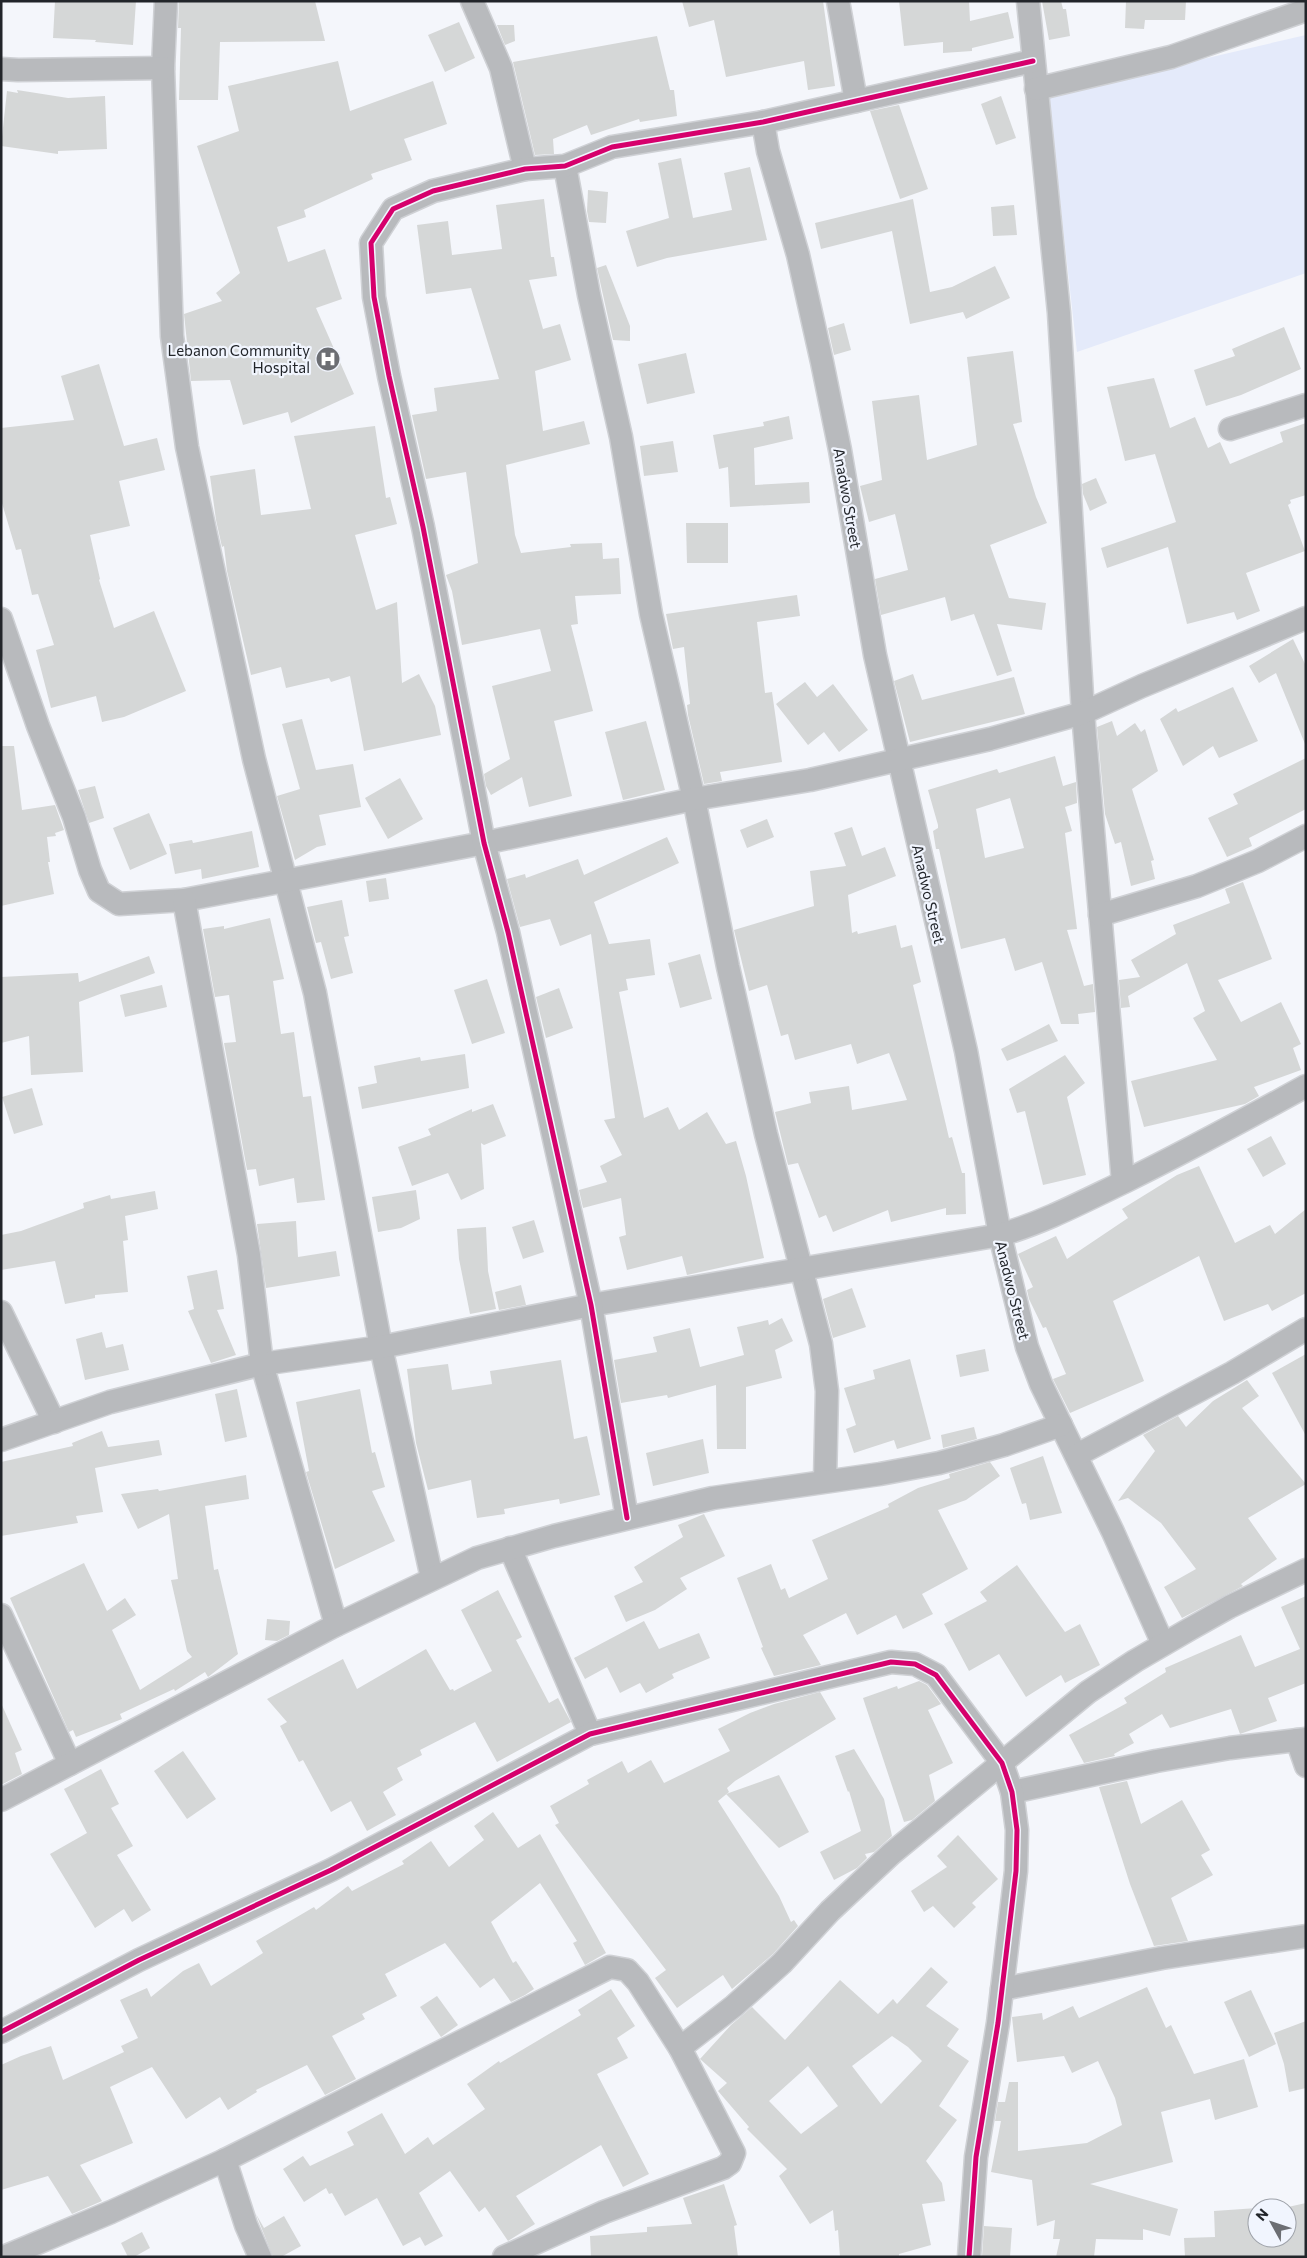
<svg xmlns="http://www.w3.org/2000/svg" width="1307" height="2258" font-family="Commissioner,sans-serif">
<rect width="100%" height="100%" fill="#f4f6fb"/>
<path fill="#e4eafa" d="M1306,35V273L1077,352L1048,95Z"/>
<g fill="#d5d7d7" fill-rule="evenodd">
<path d="M55,1H136L133,45L95,42L96,40L53,38Z"/>
<path d="M179,1H315L325,41L220,42L218,100H179L181,28H178Z"/>
<path d="M682,1H823L835,86L808,90L804,61L726,77L714,20L689,27Z"/>
<path d="M899,1H969L970,21L1008,12L1014,38L972,48V51L943,53V42L904,46Z"/>
<path d="M1042,1H1061L1063,9H1066L1070,36L1049,40Z"/>
<path d="M1126,1H1186L1185,20H1145L1144,29L1125,28Z"/>
<path d="M459,22L475,58L445,72L428,35Z"/>
<path d="M497,25H514L515,41L505,45Z"/>
<path d="M657,36L670,90H674L677,116L640,122L639,119L591,135L587,125L553,139L554,154L535,155L513,62Z"/>
<path d="M338,61L350,111L433,81L447,124L404,139L412,160L371,174L373,179L304,210L306,217L277,227L288,262L325,249L342,299L316,308L354,394L291,423L288,412L243,425L230,380L191,381L184,314L222,301L216,293L240,273L197,146L239,131L228,86Z"/>
<path d="M17,90L68,98L105,96L107,149L58,151V154L1,146L7,91L18,93Z"/>
<path d="M1001,96L1016,138L996,145L981,104Z"/>
<path d="M899,105L928,189L900,199L870,111Z"/>
<path d="M681,158L693,218L732,210L724,173L750,167L767,240L667,258L637,267L626,231L669,218L658,163Z"/>
<path d="M588,190L608,192L606,223L589,222L587,211Z"/>
<path d="M544,199L551,257H554L557,276L529,280L543,329L560,324L571,360L535,371L543,431L584,421L590,444L506,465L515,535L521,553L571,547L570,544L602,543L603,559L619,558L621,594L575,596L578,624L571,625L593,711L554,721L572,796L529,807L522,777L491,795L486,786L484,774L510,759L492,686L551,671L540,629L462,645L452,591L446,575L478,563L466,472L426,479L412,415L437,411L434,388L499,379L471,288L426,294L417,225L448,221L452,255L502,249L496,205Z"/>
<path d="M913,199L930,292L952,287L995,266L1010,298L966,319L963,312L910,324L892,231L821,249L815,223Z"/>
<path d="M1014,205L1017,235L993,236L991,207Z"/>
<path d="M606,265L630,326V341L613,340L597,268Z"/>
<path d="M844,323L851,350L834,355L828,328Z"/>
<path d="M1284,327L1301,369L1241,395L1206,406L1194,370L1235,356L1232,349Z"/>
<path d="M1013,351L1022,422L1013,424L1036,497L1047,523L990,545L1009,598L1046,603L1042,630L997,624L1012,671L997,676L974,614L951,621L945,597L881,615L875,579L908,570L895,514L869,522L860,486L882,480L872,401L919,395L927,460L977,445L967,357Z"/>
<path d="M686,353L695,393L647,404L638,364Z"/>
<path d="M99,364L124,446L157,438L165,470L119,481L130,526L90,535L100,579L99,580L114,628L154,611L186,691L124,717L102,722L96,696L51,708L36,650L54,645L38,594L32,595L21,549L16,550L1,500V428L74,420L61,376Z"/>
<path d="M1154,378L1170,428L1195,417L1208,448L1220,442L1230,464L1283,442L1280,432L1306,423V495L1290,500L1291,503L1288,505L1305,551L1246,573L1260,611L1237,620L1234,612L1187,624L1168,547L1107,568L1101,548L1176,522L1155,454L1125,461L1107,387Z"/>
<path d="M789,416L793,439L754,448L755,485L809,482L810,503L730,507L728,467L719,469L713,435L764,426L763,422Z"/>
<path d="M375,426L386,498L390,497L397,524L355,535L376,610L397,602L402,683L419,674L435,706L441,735L364,751L350,676L331,682L329,678L286,688L281,667L251,675L227,571L224,546L222,547L216,520L210,476L255,469L261,515L311,509L294,436Z"/>
<path d="M673,441L678,472L644,476L640,446Z"/>
<path d="M1096,478L1107,503L1090,511L1083,494L1082,484Z"/>
<path d="M686,523H728V563H687Z"/>
<path d="M797,595L800,616L757,622L765,693L772,692L782,762L720,772L722,781L704,784L688,715L687,705L690,704L684,647L673,649L666,614Z"/>
<path d="M1293,639L1306,666L1305,744L1276,673L1259,683L1249,666Z"/>
<path d="M913,674L922,700L1014,677L1025,714L910,742L894,681Z"/>
<path d="M805,682L817,697L833,684L868,730L839,752L824,732L808,745L776,704Z"/>
<path d="M1233,687L1258,741L1219,758L1213,746L1183,766L1160,719L1176,708L1178,712Z"/>
<path d="M302,719L316,770L353,764L361,807L319,815L326,845L317,847L295,860L277,796L300,789L282,724Z"/>
<path d="M646,721L665,790L623,800L605,732Z"/>
<path d="M1112,721L1117,736L1135,723L1141,732L1145,729L1158,771L1132,789L1154,860L1151,861L1155,879L1131,886L1121,842L1115,844L1105,814L1097,727Z"/>
<path d="M1,746H14L22,810L55,805L64,830L55,833L56,836L47,837L50,862H48L54,894L1,906Z"/>
<path d="M1055,756L1063,786L1076,782L1077,803L1065,807L1072,831L1065,833L1077,929L1067,930L1084,986L1093,984L1095,1012L1078,1014L1079,1024H1061L1042,962L1015,971L1005,938L961,949L939,849H936L933,831L938,828V825L928,790L997,769L999,773ZM1010,798L1024,848L985,858L976,809Z"/>
<path d="M1306,758V809L1249,838L1252,846L1227,857L1208,818L1238,804L1233,794Z"/>
<path d="M400,778L423,819L388,839L365,798Z"/>
<path d="M95,786L104,818L89,823L78,790Z"/>
<path d="M149,813L167,854L130,870L113,828Z"/>
<path d="M767,819L774,837L747,848L740,830Z"/>
<path d="M852,827L862,856L885,847L896,876L848,895L852,933L857,931L858,934L896,925L901,948L912,945L921,982L913,985L949,1138L952,1137L962,1173H965L966,1214L946,1215V1208L891,1222L888,1210L833,1232L826,1215L819,1218L798,1163L788,1165L775,1112L811,1103L809,1092L849,1086L852,1110L907,1100L889,1053L857,1064L851,1044L795,1060L788,1034L781,1036L767,985L749,991L734,930L814,906L810,871L846,866L834,833Z"/>
<path d="M252,831L259,867L202,879L201,869L175,874L169,844L192,840L193,843Z"/>
<path d="M667,837L679,863L594,902L609,944L650,939L655,975L626,979L628,990L619,992L644,1118L668,1107L679,1130L707,1112L726,1144L736,1141L746,1176L764,1258L687,1275L682,1256L627,1270L619,1237L626,1235L621,1198L583,1208L579,1190L607,1182L600,1166L622,1155L604,1120L615,1118L591,934L560,946L550,919L520,927L507,879L525,874L526,878L578,859L584,875Z"/>
<path d="M386,878L389,899L369,902L366,881Z"/>
<path d="M1243,882L1272,959L1218,980L1241,1022L1281,1002L1301,1044L1293,1048L1301,1070L1254,1087L1259,1096L1245,1104L1144,1127L1131,1081L1217,1060L1193,1018L1205,1011L1187,963L1128,996L1130,1007L1121,1008L1119,980L1140,977L1131,960L1176,934L1173,925L1230,903L1225,889Z"/>
<path d="M342,900L349,936L344,937L353,973L331,979L321,942L316,943L307,907Z"/>
<path d="M270,918L284,979L273,981L281,1034L294,1032L303,1097L311,1096L325,1200L297,1203L294,1178L259,1186L256,1169L247,1170L224,1043L236,1042L229,995L215,997L203,929L224,926V929Z"/>
<path d="M700,954L712,999L680,1008L668,963Z"/>
<path d="M149,956L155,973L79,1002L83,1072L31,1075L29,1036L1,1043V977L78,973L79,982Z"/>
<path d="M487,979L505,1033L472,1044L454,990Z"/>
<path d="M162,985L167,1007L125,1017L120,995Z"/>
<path d="M559,988L573,1028L546,1038L536,997Z"/>
<path d="M1049,1024L1058,1041L1007,1061L1001,1049Z"/>
<path d="M465,1054L469,1088L362,1109L358,1087L377,1083L374,1066L420,1057L421,1061Z"/>
<path d="M1065,1055L1085,1083L1067,1097L1086,1175L1043,1185L1025,1111L1017,1113L1009,1089Z"/>
<path d="M32,1088L43,1125L14,1134L2,1097Z"/>
<path d="M493,1104L506,1136L484,1145L481,1143L484,1189L461,1200L448,1173L412,1186L398,1147L431,1135L428,1129L472,1109V1112Z"/>
<path d="M1271,1136L1286,1164L1263,1177L1247,1149Z"/>
<path d="M1199,1166L1235,1243L1270,1225L1275,1234L1306,1209V1293L1272,1311L1268,1304L1224,1321L1199,1256L1113,1301L1144,1381L1070,1413L1053,1379L1066,1374L1046,1327L1043,1328L1029,1299L1027,1290L1033,1287L1018,1254L1056,1236L1067,1259L1128,1218L1122,1209L1177,1175Z"/>
<path d="M416,1190L420,1219L401,1228L378,1232L372,1197Z"/>
<path d="M155,1191L158,1209L125,1216L128,1240L123,1241L128,1292L95,1295V1298L65,1304L55,1261L1,1270V1235L21,1231L84,1208L83,1203L110,1195L111,1199Z"/>
<path d="M534,1220L544,1252L523,1259L512,1227Z"/>
<path d="M296,1221L298,1257L336,1251L340,1276L266,1288L257,1224Z"/>
<path d="M486,1227L488,1271L496,1309L470,1314L459,1259L457,1229Z"/>
<path d="M217,1270L224,1309L217,1310L236,1355L211,1363L188,1311L194,1309L187,1276Z"/>
<path d="M521,1285L526,1305L499,1310L495,1292Z"/>
<path d="M852,1288L866,1327L833,1338L823,1299Z"/>
<path d="M782,1318L793,1341L775,1350L782,1378L746,1387V1449H717L716,1385L668,1398L667,1395L621,1403L614,1360L657,1352L653,1337L690,1328L700,1367L744,1355L737,1327L768,1320L769,1325Z"/>
<path d="M102,1332L106,1348L123,1344L129,1370L85,1380L76,1339Z"/>
<path d="M985,1349L989,1371L960,1377L956,1355Z"/>
<path d="M1306,1354V1436L1272,1373Z"/>
<path d="M910,1359L931,1439L897,1449L894,1440L854,1453L846,1429L856,1425L844,1388L875,1379L873,1370Z"/>
<path d="M561,1360L574,1439L587,1436L600,1495L560,1504L559,1499L504,1509L505,1514L477,1518L471,1480L428,1490L416,1443L407,1369L448,1364L452,1390L492,1384L490,1371Z"/>
<path d="M1247,1380L1259,1396L1242,1408L1306,1484L1248,1518L1277,1559L1241,1584L1243,1586L1182,1618L1164,1587L1196,1569L1161,1523L1128,1498L1118,1501L1155,1451L1143,1435L1178,1416L1186,1427L1213,1401Z"/>
<path d="M237,1389L247,1437L225,1442L215,1394Z"/>
<path d="M360,1389L372,1453L375,1452L385,1487L372,1491L395,1541L335,1569L306,1472L309,1471L296,1402Z"/>
<path d="M974,1427L977,1439L943,1448L941,1435Z"/>
<path d="M102,1431L108,1447L159,1440L162,1455L95,1468L103,1512L76,1516L78,1523L1,1536V1462L73,1446L72,1443Z"/>
<path d="M703,1439L709,1473L653,1486L646,1453Z"/>
<path d="M1043,1456L1062,1513L1030,1520L1026,1503L1022,1504L1010,1468Z"/>
<path d="M990,1462L1000,1476L966,1500L938,1510L968,1569L922,1594L933,1614L903,1629L896,1615L857,1635L846,1613L803,1635L821,1665L774,1676L761,1648L763,1647L737,1578L771,1564L781,1590L785,1588L789,1598L828,1579L812,1540L889,1507L888,1504L918,1488L950,1478L949,1474Z"/>
<path d="M246,1475L249,1499L205,1506L214,1570L218,1569L238,1654L208,1677L205,1672L175,1691L174,1689L120,1714L122,1719L76,1737L73,1730L69,1732L10,1598L84,1563L107,1611L125,1598L136,1615L112,1630L140,1690L192,1657L187,1651L171,1580L178,1579L169,1514L138,1529L121,1494L158,1489L159,1491Z"/>
<path d="M704,1514L725,1556L680,1578L687,1589L655,1610L626,1622L614,1596L643,1582L634,1567L683,1537L678,1525Z"/>
<path d="M1017,1565L1065,1632L1080,1624L1100,1665L1065,1683L1061,1675L1026,1697L999,1654L969,1671L944,1624L987,1601L980,1592Z"/>
<path d="M498,1590L522,1637L516,1640L549,1703L558,1698L571,1722L497,1762L475,1722L420,1750L422,1755L397,1768L403,1780L383,1792L396,1815L367,1831L351,1801L331,1812L303,1760L299,1762L280,1726L287,1722L267,1699L343,1659L357,1689L426,1649L450,1690L453,1689L454,1691L492,1671L461,1610Z"/>
<path d="M1306,1596V1683L1268,1698L1277,1721L1240,1734L1231,1709L1170,1728L1162,1714L1129,1734L1134,1743L1114,1754L1115,1756L1084,1763L1069,1735L1127,1703L1124,1698L1166,1672L1165,1668L1241,1635L1255,1667L1300,1649L1281,1607Z"/>
<path d="M267,1619L290,1621L289,1635L277,1641L265,1640Z"/>
<path d="M644,1621L659,1649L699,1633L710,1658L672,1674L674,1678L646,1693L640,1683L620,1693L607,1667L585,1679L574,1658Z"/>
<path d="M919,1681L927,1685L941,1704L928,1710L953,1763L929,1775L935,1801L912,1820L904,1822L863,1698L897,1686L898,1689Z"/>
<path d="M820,1692L836,1719L735,1781L727,1788L729,1792L718,1801L779,1896L791,1922L794,1920L798,1926L773,1954L732,1989L723,1975L677,2008L655,1978L666,1970L555,1825L559,1823L550,1806L589,1784L587,1780L622,1761L628,1773L651,1760L664,1783L730,1751L718,1729L750,1713L774,1704Z"/>
<path d="M1,1703L22,1750L15,1753L22,1774L1,1785Z"/>
<path d="M854,1749L884,1799L892,1836L874,1852L865,1854L867,1858L857,1868L834,1880L820,1852L861,1831L849,1791L848,1792L835,1756Z"/>
<path d="M183,1751L216,1799L187,1819L154,1771Z"/>
<path d="M101,1769L119,1804L111,1808L133,1846L117,1855L151,1910L132,1922L124,1909L95,1928L50,1854L87,1833L64,1789Z"/>
<path d="M779,1775L809,1832L779,1848L726,1794Z"/>
<path d="M1127,1781L1141,1824L1182,1800L1210,1850L1201,1855L1213,1875L1171,1898L1188,1941L1154,1946L1130,1884L1099,1787Z"/>
<path d="M493,1812L518,1848L540,1834L606,1953L585,1965L573,1943L577,1941L540,1883L491,1922L513,1963L516,1961L534,1989L525,1995L511,2002L494,1978L480,1988L445,1943L385,1974L397,1996L362,2014L365,2019L332,2036L356,2079L325,2095L307,2065L256,2090L257,2092L228,2110L220,2097L186,2119L152,2067L110,2087L133,2143L80,2165L102,2201L72,2214L48,2176L1,2190V2065L21,2056L51,2046L63,2080L124,2052L121,2046L138,2038L120,2000L147,1988L151,1997L183,1971L199,1963L211,1986L263,1953L256,1941L314,1907L316,1910L348,1886L352,1891L404,1864L402,1861L431,1841L449,1867L484,1840L474,1826Z"/>
<path d="M958,1835L998,1879L972,1903L976,1907L954,1928L933,1906L924,1912L911,1891L947,1867L937,1856Z"/>
<path d="M931,1967L948,1982L926,2006L959,2029L947,2046L969,2061L939,2106L957,2120L926,2161L942,2183L945,2201L922,2204L931,2245L899,2254V2257H840L838,2230L835,2231L833,2210L810,2224L779,2176L787,2169L747,2129L749,2127L718,2091L727,2083L700,2059L731,2025L752,2007L785,2040L840,1980L878,2014L893,1999L897,2004ZM892,2036L908,2047L922,2061L881,2104L852,2066ZM808,2066L838,2106L801,2134L769,2101Z"/>
<path d="M1147,1987L1166,2028L1171,2025L1194,2074L1244,2059L1258,2107L1215,2120L1210,2099L1161,2112L1173,2162L1090,2184L1178,2209L1170,2236L1143,2229V2240L1096,2239L1094,2257H1056L1060,2239H1053L1055,2220L1037,2226L1032,2180L991,2172L1001,2121H995L998,2102H1005L1009,2082H1018V2151L1087,2143L1122,2125L1115,2098L1098,2061L1072,2073L1064,2056L1017,2062L1012,2017L1042,2013L1043,2020L1073,2006L1079,2018Z"/>
<path d="M611,1989L635,2026L617,2038L628,2058L597,2074L649,2174L623,2187L601,2145L516,2196L535,2224L508,2241L485,2207L479,2212L450,2171L419,2193L443,2236L425,2246L420,2237L403,2246L377,2198L345,2216L332,2193L329,2194L326,2188L304,2202L283,2169L303,2156L310,2166L354,2145L347,2132L382,2113L405,2154L428,2137L433,2145L485,2109L467,2084L499,2061L500,2063L581,2015L578,2010Z"/>
<path d="M1251,1990L1276,2044L1249,2057L1224,2002Z"/>
<path d="M437,1996L458,2025L441,2037L420,2007Z"/>
<path d="M1306,2021V2088L1289,2092L1284,2064L1274,2033Z"/>
<path d="M724,2184L737,2225L734,2226L738,2257H591L590,2236L647,2232V2227L692,2224L683,2198Z"/>
<path d="M1306,2203V2257H1185L1184,2238L1215,2237L1214,2211L1257,2208V2238H1287V2208H1259L1288,2207Z"/>
<path d="M256,2214L264,2228L284,2216L301,2246L281,2257H273Z"/>
<path d="M984,2226L1012,2228L1010,2257H982Z"/>
<path d="M142,2232L150,2248L134,2257H128L121,2243Z"/>
</g>
<g fill="none" stroke-linecap="round" stroke-linejoin="round">
<defs>
<g id="street">
<path d="M166,1L163,68L172,336L187,447L254,759L315,993L381,1347L432,1578"/>
<path d="M472,1L501,68L525,169"/>
<path d="M838,1L856,101"/>
<path d="M1028,1L1059,313L1083,713L1123,1182"/>
<path d="M1,69L18,70L163,68"/>
<path d="M1036,89L1171,57L1306,10"/>
<path d="M763,122L768,151L798,255L822,362L840,450L875,655L966,1051L1000,1235L1027,1347L1041,1384L1113,1532L1163,1644"/>
<path d="M565,166L589,295L621,437L651,614L694,799L728,967L766,1134L821,1344L827,1391L825,1481"/>
<path d="M1230,429L1306,405"/>
<path d="M1,619L38,726L74,817L90,870L99,891L119,904L184,900L484,843L694,799L810,780L990,739L1083,713L1142,686L1306,618"/>
<path d="M184,900L249,1255L262,1364L336,1625"/>
<path d="M1100,915L1197,886L1258,861L1306,836"/>
<path d="M1,1312L54,1422"/>
<path d="M1,1440L110,1402L262,1364L381,1347L591,1305L1000,1235C1045,1222 1084,1201 1126,1181C1187,1151 1246,1119 1306,1086"/>
<path d="M1077,1455L1232,1373L1306,1329"/>
<path d="M627,1518L591,1305L508,932L484,843L423,527L389,376L374,297L371,243L393,209L433,191L525,169L565,166L612,147L763,122L1033,61"/>
<path d="M510,1548L590,1734"/>
<path d="M1,1615L70,1764"/>
<path d="M1297,1740L1306,1766"/>
<path d="M1012,1792L1156,1761L1230,1748L1306,1739"/>
<path d="M1,1800L336,1625L477,1558L554,1536L713,1498L880,1474L939,1463L1004,1445L1061,1425"/>
<path d="M1002,1989L1162,1958L1306,1936"/>
<path d="M1,2032L139,1960L331,1870L590,1734L891,1662L915,1664L936,1675L1002,1763L1012,1792L1017,1830L1016,1871L998,2023L976,2157L969,2257"/>
<path d="M680,2048L734,2006L782,1963L830,1911L891,1854L1088,1692L1135,1661L1190,1629L1229,1607L1306,1570"/>
<path d="M225,2160L246,2225L260,2257"/>
<path d="M4,2257L111,2212L225,2160L610,1967L627,1970L638,1982L680,2048L734,2153L730,2163L723,2168L604,2212L504,2257"/>
</g>
</defs>
<use href="#street" stroke="#cfd1d5" stroke-width="25"/>
<use href="#street" stroke="#b8babd" stroke-width="22"/>
<defs>
<g id="cycleway">
<path d="M627,1518L591,1305L508,932L484,843L423,527L389,376L374,297L371,243L393,209L433,191L525,169L565,166L612,147L763,122L1033,61"/>
<path d="M1,2032L139,1960L331,1870L590,1734L891,1662L915,1664L936,1675L1002,1763L1012,1792L1017,1830L1016,1871L998,2023L976,2157L969,2257"/>
</g>
</defs>
<use href="#cycleway" stroke="#f1f5fe" stroke-width="8"/>
<use href="#cycleway" stroke="#d6006c" stroke-width="5"/>
</g>
<defs>
<symbol id="hospital-disc" viewBox="-11 -11 22 22"><circle r="9.5" fill="#6c6e73" stroke="#f1f5fe"/><path d="M-5-5h3v3.5h4V-5h3V5h-3V1.5h-4V5h-3Z" fill="#fff"/></symbol>
</defs>
<g fill-rule="evenodd">
<use href="#hospital-disc" x="314" y="345" width="28" height="28"/>
</g>
<g text-anchor="middle" dominant-baseline="central" stroke-width="4.5" stroke-linejoin="round" paint-order="stroke">
<g font-size="15" fill="#22252a" stroke="#f1f5fe" text-anchor="end">
<text x="310" y="350">Lebanon Community<tspan x="310" dy="17">Hospital</tspan></text>
</g>
<g font-size="15" fill="#22252a" stroke="#f1f5fe">
<text transform="translate(848 498) rotate(80)">Anadwo Street</text>
<text transform="translate(929 894) rotate(77)">Anadwo Street</text>
<text transform="translate(1013 1290) rotate(76)">Anadwo Street</text>
</g>
</g>
<rect width="1307" height="2258" fill="none" stroke="#22252a" stroke-width="5"/>
<g transform="translate(1272 2223) rotate(310)"><circle r="24" fill="#f1f5fe" stroke="#9ea2a9"/>
<path d="M0-4L9 19L0 12L-9 19Z" fill="#6c6e73"/>
<text y="-8" font-size="14" font-weight="bold" text-anchor="middle" fill="#22252a">N</text>
</g>
</svg>
